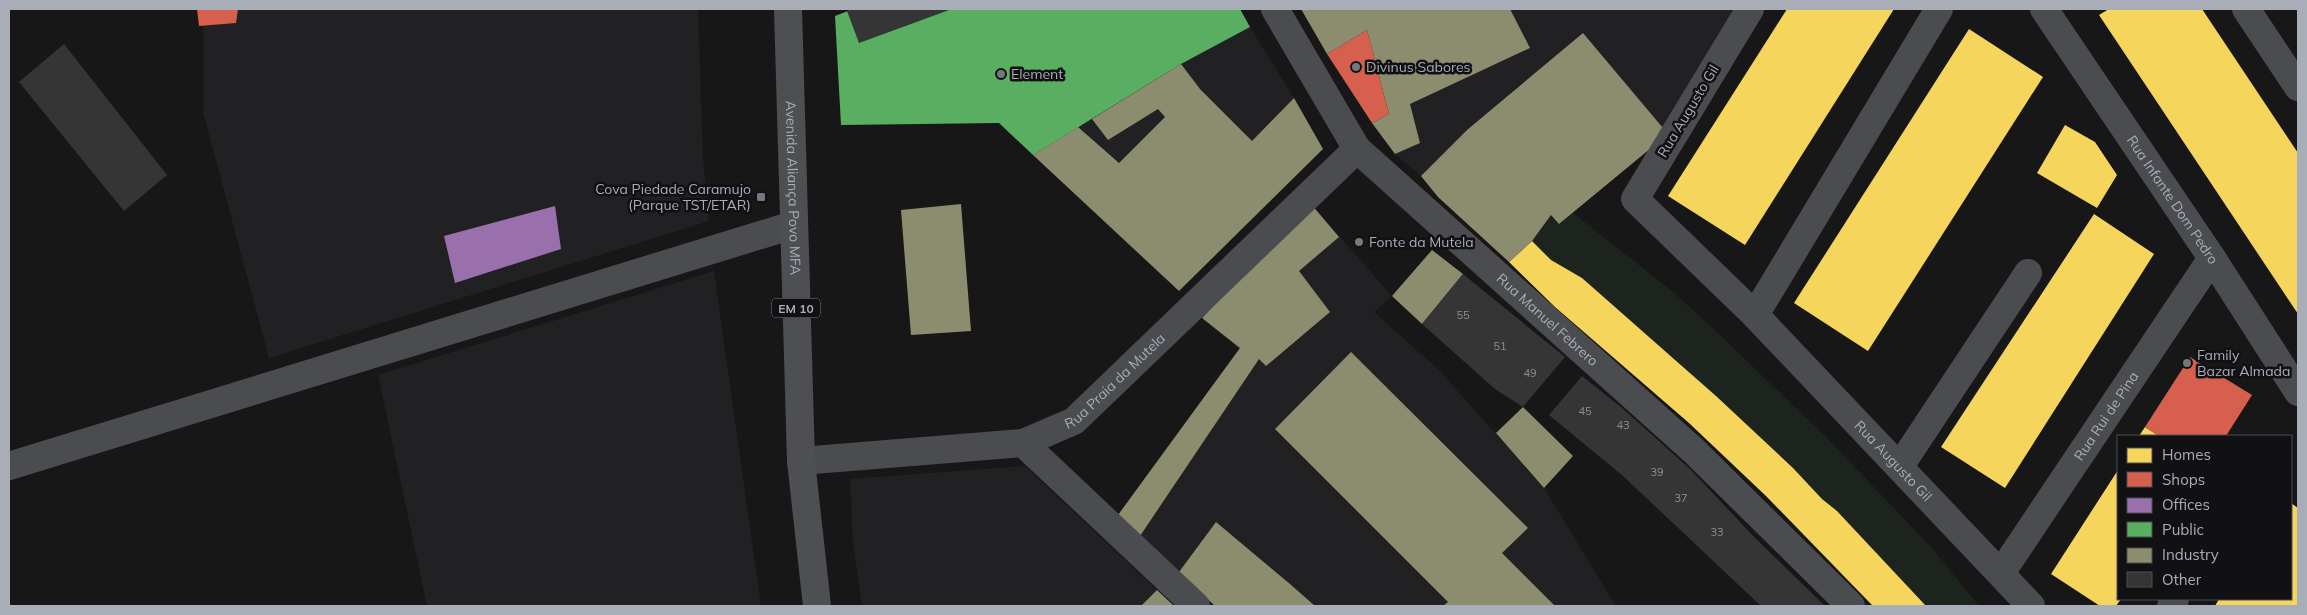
<svg xmlns="http://www.w3.org/2000/svg" width="2307" height="615" font-family="Mulish,sans-serif">
<rect width="100%" height="100%" fill="#171717"/>
<g fill="#212123">
<path d="M238,9H698L703,158L709,221L269,358L203,112V25L235,23Z"/>
<path d="M1354,9H1743L1668,134L1559,224L1526,186L1467,130L1421,176L1395,154L1372,123L1389,114L1367,30Z"/>
<path d="M1250,27L1294,98L1142,254L1033,155L1181,64Z"/>
<path d="M1311,204L1392,296L1374,312L1439,370L1544,488L1616,606H1215L1118,515L1239,349L1202,318Z"/>
<path d="M714,271L761,606H427L378,375Z"/>
<path d="M1025,466L1174,606H862L853,543L850,479Z"/>
</g>
<path fill="#1d241e" d="M1573,213L1672,291L1718,333L1828,439L1932,548L1979,606H1926L1837,511L1822,499L1793,468L1674,358L1602,298L1551,260L1532,241L1551,215L1560,224Z"/>
<g fill="#f6d55c">
<path d="M1787,9H1894L1745,245L1668,196Z"/>
<path d="M2109,9H2202L2298,153V314L2099,15Z"/>
<path d="M1969,29L2043,77L1868,351L1794,303Z"/>
<path d="M2065,125L2095,142L2117,175L2097,208L2037,173Z"/>
<path d="M2094,214L2154,254L2005,488L1941,447Z"/>
<path d="M1532,241L1551,260L1582,278L1716,396L1793,468L1822,499L1837,511L1926,606H1873L1869,602L1766,496L1689,423L1555,307L1509,262Z"/>
<path d="M2145,427L2159,436H2139Z"/>
<path d="M2118,470V599H2121L2116,606H2100L2051,574Z"/>
<path d="M2291,503L2298,508V606H2215L2219,599H2291Z"/>
</g>
<g fill="#d6604d">
<path d="M197,9H238L236,23L199,26Z"/>
<path d="M1367,30L1389,114L1372,123L1327,54Z"/>
<path d="M2190,357L2252,395L2226,436H2159L2145,427Z"/>
</g>
<path fill="#9970ab" d="M555,206L561,249L455,283L444,236Z"/>
<path fill="#5aae61" d="M853,9H1240L1250,27L1181,64L1033,155L999,123L841,125L835,16Z"/>
<g fill="#8c8c6e">
<path d="M1301,9H1510L1530,48L1410,104L1420,143L1395,154L1372,123L1389,114L1367,30L1327,54Z"/>
<path d="M1583,33L1668,134L1559,224L1551,215L1532,241L1509,262L1438,197L1421,176L1467,130Z"/>
<path d="M1181,64L1200,89L1252,141L1294,98L1323,149L1179,291L1033,155L1078,127L1119,163L1165,117L1158,109L1108,140L1092,119Z"/>
<path d="M961,204L971,331L911,335L901,210Z"/>
<path d="M1311,204L1339,237L1299,271L1330,312L1266,366L1259,359L1140,536L1118,515L1240,348L1202,318Z"/>
<path d="M1432,250L1463,274L1422,324L1392,296Z"/>
<path d="M1351,352L1528,528L1502,553L1555,606H1443L1448,602L1275,429Z"/>
<path d="M1523,407L1573,456L1544,488L1496,433Z"/>
<path d="M1216,522L1290,584L1315,606H1215L1179,572Z"/>
<path d="M1157,590L1174,606H1141Z"/>
</g>
<g fill="#353536">
<path d="M853,9H952L859,43L847,11Z"/>
<path d="M64,44L167,175L124,211L19,82Z"/>
<path d="M1463,274L1565,357L1523,407L1495,389L1422,324Z"/>
<path d="M1582,376L1621,407L1690,469L1756,539L1825,606H1761L1623,476L1549,415Z"/>
</g>
<g fill="none" stroke-linecap="round" stroke-linejoin="round">
<g stroke="#4b4c50" stroke-width="28">
<path id="s1" d="M1275,9L1357,149L1694,451L1851,606"/>
<path id="s2" d="M1750,9L1635,199L1755,315L2031,606"/>
<path id="s3" d="M2044,9L2212,258L2298,392"/>
<path d="M2246,9L2298,87"/>
<path d="M1755,315L1939,9"/>
<path d="M1023,443L1196,606"/>
<path id="s4" d="M801,461L1023,443L1074,421L1357,149"/>
<path d="M9,466L793,225"/>
<path d="M1900,466L2028,273"/>
<path id="s5" d="M2001,573L2212,258"/>
<path d="M2171,606L2175,599"/>
</g>
<path stroke="#4d4f52" stroke-width="28" id="s6" d="M788,9L801,461L817,606"/>
</g>
<g fill="#757880" stroke="#111113" stroke-width="2">
<circle cx="1356" cy="67" r="5"/>
<circle cx="1001" cy="74" r="5"/>
<rect x="756" y="192" width="10" height="10" rx="2.5"/>
<circle cx="1359" cy="242" r="5"/>
<circle cx="2187" cy="363" r="5"/>
</g>
<g text-anchor="middle" dominant-baseline="central" stroke-width="5" stroke-linejoin="round" paint-order="stroke">
<g font-size="11" fill="#8b8f98">
<text x="1463" y="315">55</text>
<text x="1500" y="346">51</text>
<text x="1530" y="373">49</text>
<text x="1585" y="411">45</text>
<text x="1623" y="425">43</text>
<text x="1657" y="472">39</text>
<text x="1681" y="498">37</text>
<text x="1717" y="532">33</text>
</g>
<rect fill="#111113" stroke="#7b7e86" stroke-width="1" x="772" y="298.5" width="48" height="19" rx="4"/>
<g font-size="12" font-weight="bold" fill="#a8adb8">
<text x="796" y="308">EM 10</text>
</g>
<g font-size="14" fill="#a8adb8" stroke="#111113" text-anchor="start">
<text x="1366" y="67">Divinus Sabores</text>
<text x="1011" y="74">Element</text>
<text x="751" y="189" text-anchor="end">Cova Piedade Caramujo<tspan x="751" dy="16">(Parque TST/ETAR)</tspan></text>
<text x="1369" y="242">Fonte da Mutela</text>
<text x="2197" y="355">Family<tspan x="2197" dy="16">Bazar Almada</tspan></text>
</g>
<g font-size="14" fill="#a8adb8" stroke="#111113">
<text transform="translate(1688 111) rotate(-59)">Rua Augusto Gil</text>
<text stroke="none"><textPath href="#s6" startOffset="179">Avenida Aliança Povo MFA</textPath></text>
<text stroke="none"><textPath href="#s3" startOffset="230">Rua Infante Dom Pedro</textPath></text>
<text stroke="none"><textPath href="#s1" startOffset="418">Rua Manuel Febrero</textPath></text>
<text stroke="none"><textPath href="#s4" startOffset="335">Rua Praia da Mutela</textPath></text>
<text stroke="none"><textPath href="#s5" startOffset="189">Rua Rui de Pina</textPath></text>
<text stroke="none"><textPath href="#s2" startOffset="590">Rua Augusto Gil</textPath></text>
</g>
</g>
<rect width="2307" height="615" fill="none" stroke="#a8adb8" stroke-width="20"/>
<rect x="2117" y="435" width="175" height="165" fill="#111113" stroke="#4d4f55"/>
<rect x="2127" y="448" width="25" height="15" fill="#f6d55c" stroke="#4d4f55"/>
<text x="2162" y="460" font-size="15" fill="#a8adb8">Homes</text>
<rect x="2127" y="472" width="25" height="15" fill="#d6604d" stroke="#4d4f55"/>
<text x="2162" y="485" font-size="15" fill="#a8adb8">Shops</text>
<rect x="2127" y="498" width="25" height="15" fill="#9970ab" stroke="#4d4f55"/>
<text x="2162" y="510" font-size="15" fill="#a8adb8">Offices</text>
<rect x="2127" y="522" width="25" height="15" fill="#5aae61" stroke="#4d4f55"/>
<text x="2162" y="535" font-size="15" fill="#a8adb8">Public</text>
<rect x="2127" y="548" width="25" height="15" fill="#8c8c6e" stroke="#4d4f55"/>
<text x="2162" y="560" font-size="15" fill="#a8adb8">Industry</text>
<rect x="2127" y="572" width="25" height="15" fill="#353536" stroke="#4d4f55"/>
<text x="2162" y="585" font-size="15" fill="#a8adb8">Other</text>
</svg>
